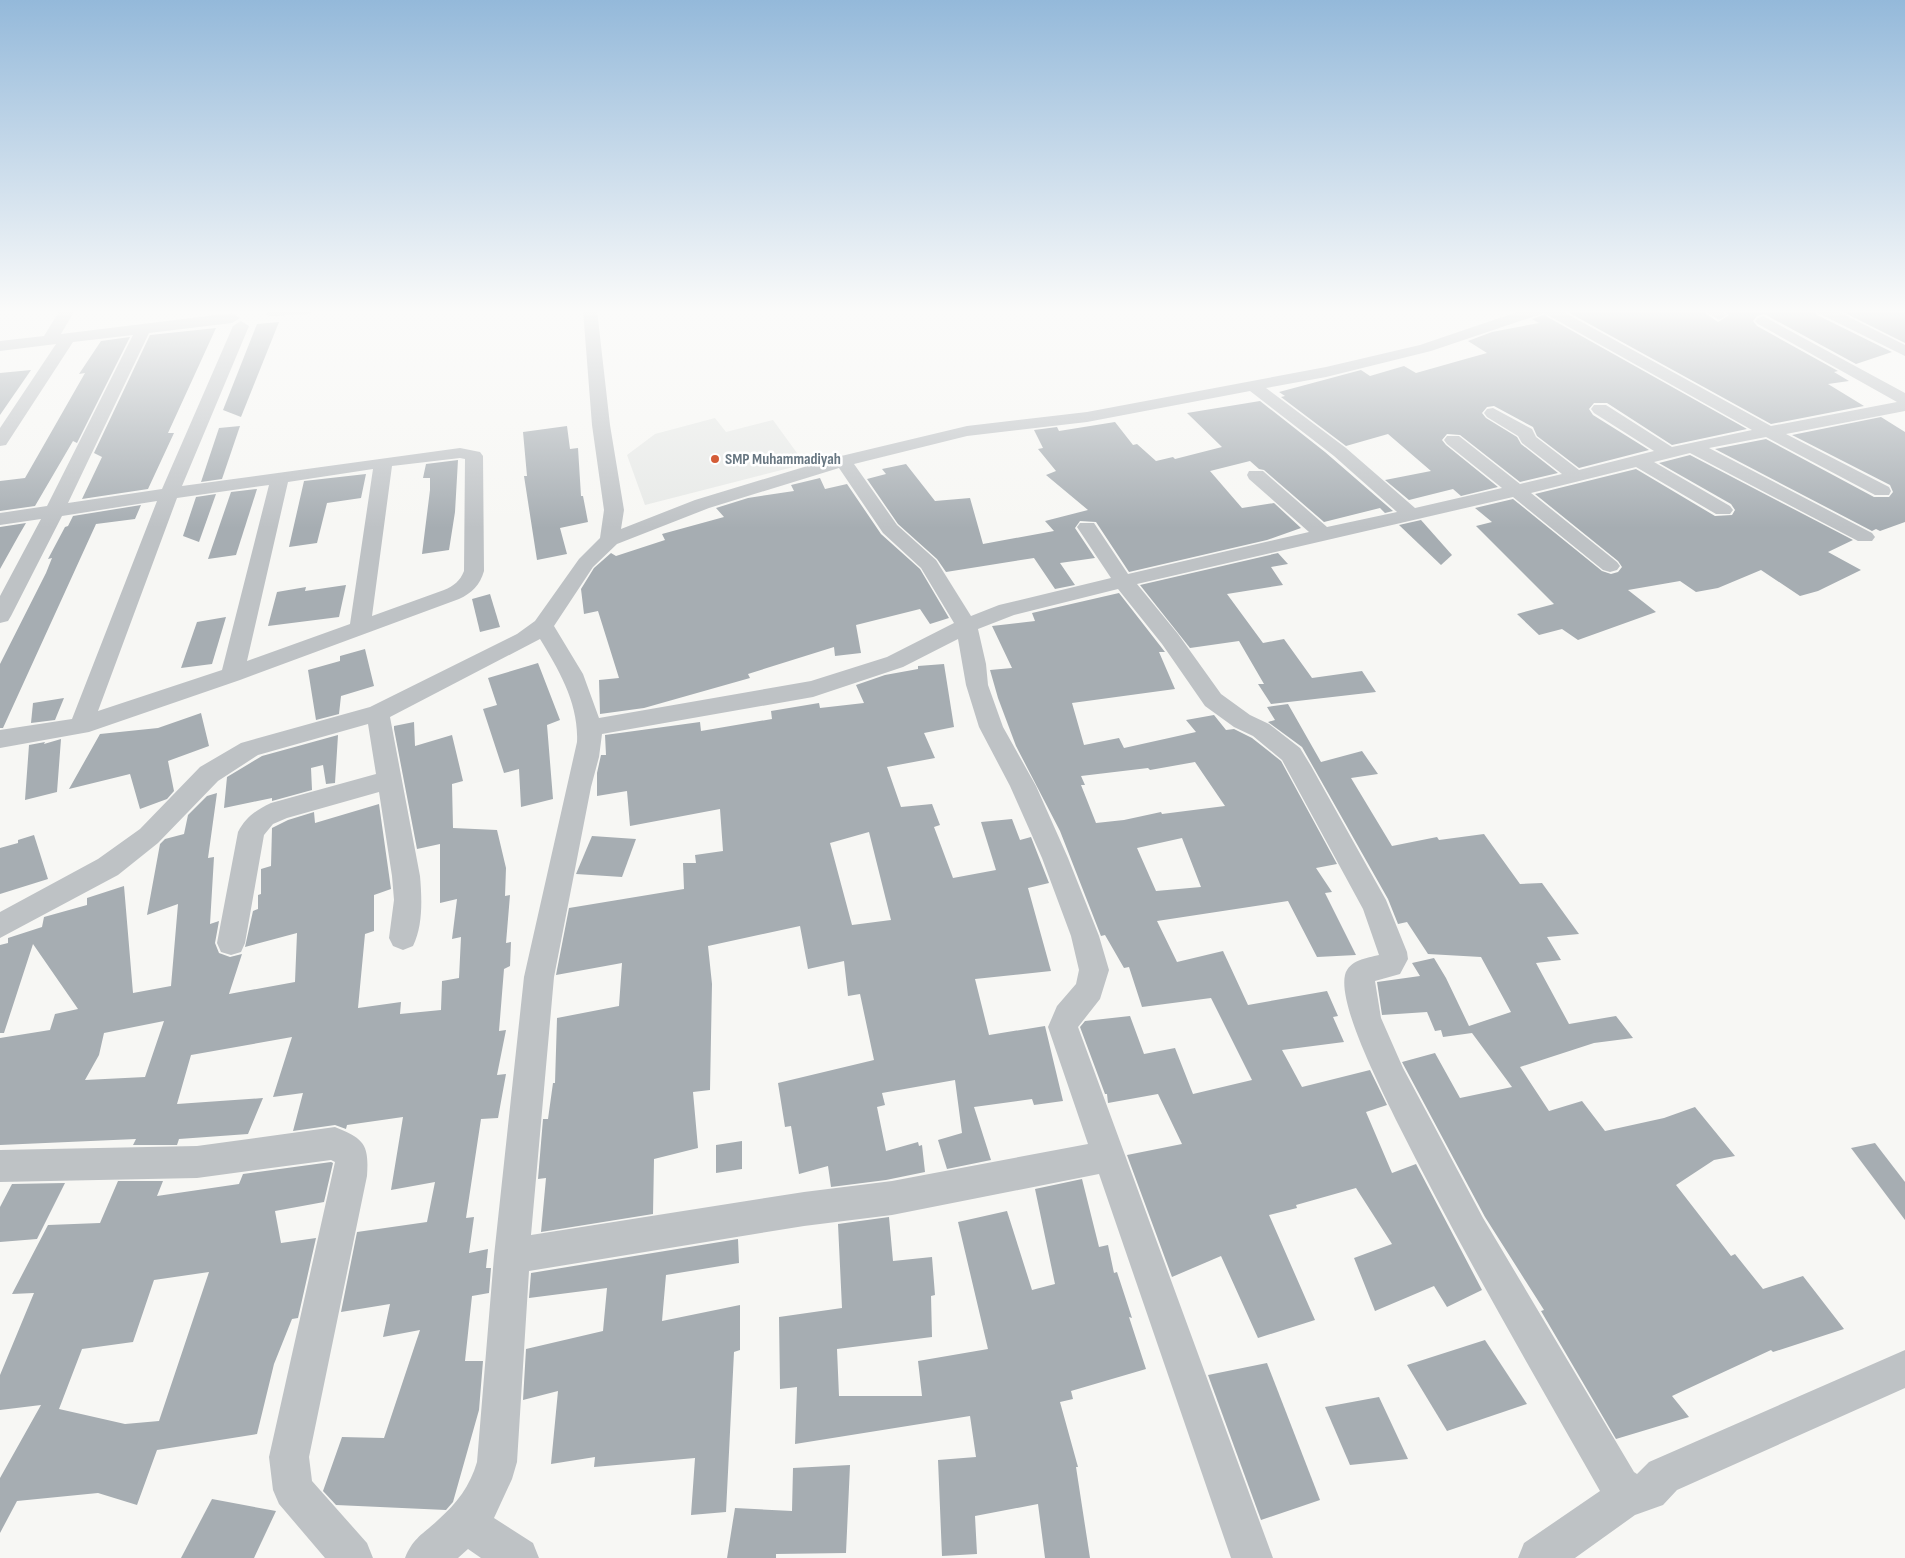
<svg xmlns="http://www.w3.org/2000/svg" width="1905" height="1558" font-family="'Sofia Sans Condensed',sans-serif">
<rect width="100%" height="100%" fill="#f7f7f4"/>
<path fill="#e7e9e7" d="M715,418L726,432L773,420L805,464L645,505L627,455L655,434Z"/>
<g fill="#a6adb2" fill-rule="evenodd">
<path d="M1564,310H1701L1718,322L1729,315L1724,310H1814L1817,315L1892,352L1856,364L1764,314L1757,316L1753,321L1757,326L1838,371L1834,372L1849,381L1828,384L1864,406L1771,424Z"/>
<path d="M1839,310H1905V343Z"/>
<path d="M1544,315L1747,429L1672,445L1607,403H1594L1589,409L1593,415L1649,450L1579,468L1537,436L1533,427L1494,406L1487,407L1482,413L1486,418L1517,437L1521,444L1558,473L1520,482L1460,435L1447,434L1442,440L1446,445L1498,487L1461,496L1453,489L1409,500L1385,480L1431,471L1388,434L1346,446L1281,397L1285,396L1279,392L1361,370L1370,376L1404,366L1416,373L1469,358L1487,353L1468,341L1492,332L1539,323L1532,319Z"/>
<path d="M279,322L241,417L223,410L257,324Z"/>
<path d="M216,328L168,433H174L148,489L82,499L102,457L94,453L150,335Z"/>
<path d="M130,337L77,443L73,441L35,506L0,511V481L25,478L85,373L79,374L101,341Z"/>
<path d="M31,370L0,415V373Z"/>
<path d="M1260,401L1325,452L1393,511L1385,513L1380,508L1324,522L1264,470L1259,469L1250,461L1210,471L1242,508L1274,503L1301,528L1267,540L1129,572L1096,522L1080,521L1075,528L1095,558L1060,563L1075,585L1055,589L1034,558L946,572L937,559L898,524L867,479L886,474L882,469L906,464L935,501L970,498L983,544L1054,531L1045,521L1088,510L1046,475L1056,471L1038,449L1043,448L1034,430L1057,427L1059,431L1115,422L1133,445L1137,444L1156,461L1173,457L1175,459L1222,447L1187,413Z"/>
<path d="M1881,417L1905,432V522L1880,531L1876,529L1872,531L1715,449L1766,439L1874,497H1889L1893,492L1890,485L1792,435Z"/>
<path d="M240,426L222,479L201,482L219,428Z"/>
<path d="M567,426L570,449L578,448L581,496H583L588,522L560,528L567,554L537,560L524,476H527L523,432Z"/>
<path d="M1690,455L1853,540L1828,552L1861,570L1818,591L1800,596L1761,570L1718,588L1696,592L1680,581L1628,590L1656,612L1578,640L1562,629L1539,635L1517,614L1554,604L1476,526L1492,522L1475,508L1513,499L1602,571L1611,574L1618,572L1622,567L1618,561L1535,494L1636,469L1715,516L1732,515L1735,510L1731,504L1659,463Z"/>
<path d="M458,460L455,512L449,550L422,554L430,490V478H423L426,464Z"/>
<path d="M366,474L361,498L327,503L317,543L289,547L304,481Z"/>
<path d="M820,478L825,489L847,484L881,534L920,569L949,618L930,624L920,609L856,625L861,653L835,656L834,647L748,674L750,678L644,708L600,714L599,680L619,678L598,611L584,614L581,589L594,568L611,553L616,556L665,540L662,534L724,517L716,508L748,498L794,491L791,485Z"/>
<path d="M257,489L236,555L208,559L231,492Z"/>
<path d="M216,494L199,542L183,536L196,497Z"/>
<path d="M141,505L135,519L96,524L3,728H0V664L46,573L52,558L48,559L65,527L68,526L73,516Z"/>
<path d="M1421,520L1452,555L1441,565L1399,525Z"/>
<path d="M26,523L19,535L0,569V527Z"/>
<path d="M1278,553L1288,564L1271,567L1283,585L1227,594L1263,643L1284,639L1312,678L1362,671L1376,692L1271,704L1258,684H1264L1239,641L1190,648L1140,585Z"/>
<path d="M346,585L339,617L268,626L277,592L306,587L305,591Z"/>
<path d="M1119,593L1165,652H1159L1175,689L1072,703L1084,745L1119,738L1124,748L1196,732L1186,720L1214,715L1226,730L1234,729L1252,738L1281,761L1337,864L1316,868L1332,892L1325,893L1356,955L1317,957L1288,901L1157,921L1177,962L1223,951L1248,1005L1327,991L1338,1016L1333,1017L1344,1042L1282,1050L1302,1087L1370,1070L1387,1105L1366,1112L1392,1173L1416,1164L1482,1290L1447,1307L1434,1286L1375,1311L1354,1258L1392,1244L1356,1188L1296,1205L1297,1208L1269,1215L1315,1320L1258,1338L1221,1256L1172,1277L1127,1155L1182,1144L1158,1094L1108,1103L1107,1094H1105L1080,1027L1085,1021L1130,1016L1144,1054L1175,1048L1193,1094L1252,1080L1211,998L1142,1007L1129,967L1124,968L1105,935L1101,936L1060,831L1016,746L998,698L990,670L1012,668L992,626L1035,621L1032,613ZM1195,762L1225,806L1162,814L1161,812L1124,820L1096,823L1081,785H1085L1081,776L1148,768L1150,770ZM1182,838L1201,887L1156,891L1137,848Z"/>
<path d="M490,594L500,627L480,632L472,599Z"/>
<path d="M226,617L212,664L181,668L197,622Z"/>
<path d="M365,649L374,686L341,696L339,714L316,720L308,670L340,661V656Z"/>
<path d="M538,663L560,720L547,725L553,799L521,807L519,769L504,773L483,709L497,705L488,678Z"/>
<path d="M944,664L954,727L924,733L935,758L887,767L901,807L932,804L940,825L934,827L953,878L996,870L981,822L1012,819L1020,840L1031,837L1049,883L1028,888L1051,971L975,979L989,1035L1045,1026L1063,1101L1034,1105L1032,1099L974,1107L991,1160L947,1169L938,1140L962,1133L955,1080L882,1093L885,1105L877,1107L886,1151L918,1142L919,1146L922,1145L925,1172L886,1180L831,1187L828,1166L799,1174L791,1126L785,1127L778,1083L874,1060L860,994L848,996L844,961L808,969L800,926L708,946L712,984L710,1090L693,1092L698,1148L654,1159L653,1214L541,1232L546,1178L538,1179L543,1119H548L553,1083H555L557,1018L619,1006L622,963L556,975L569,908L684,889L683,863H696L695,855L723,851L720,809L630,826L627,791L597,796V773L601,755H606L605,735L700,722L701,731L772,719L771,711L819,703L820,708L864,703L856,685L885,675L918,669V666ZM869,832L891,920L852,925L830,843Z"/>
<path d="M64,698L55,720L31,723L33,703Z"/>
<path d="M1288,704L1321,762L1362,751L1378,774L1351,778L1392,846L1437,837L1439,840L1484,834L1520,884L1542,883L1579,934L1547,937L1561,960L1536,963L1569,1024L1616,1016L1633,1038L1594,1043L1520,1067L1549,1111L1582,1101L1605,1131L1664,1118L1695,1107L1735,1156L1714,1160L1676,1185L1731,1256L1735,1254L1763,1289L1803,1276L1844,1329L1773,1352L1771,1350L1672,1396L1689,1417L1616,1439L1541,1311L1544,1310L1485,1217L1402,1062L1435,1053L1460,1098L1512,1087L1472,1033L1443,1037L1441,1030L1435,1031L1427,1012L1382,1015L1377,982L1420,976L1412,963L1434,958L1446,978L1469,1026L1511,1012L1481,957L1428,954L1407,922L1398,924L1388,899L1302,747L1268,722L1275,720L1267,707Z"/>
<path d="M201,713L209,746L168,761L174,791L167,799L140,809L130,774L69,789L100,734L158,728Z"/>
<path d="M414,722L415,746L452,735L463,781L452,784L453,828L497,830L506,868L505,896L510,895L506,943L511,942L510,966L504,969L499,1031L506,1030L497,1075L506,1074L498,1118L481,1119L466,1218L474,1217L469,1253L488,1249L486,1268H491L489,1293L472,1296L465,1361H483L479,1410L453,1502L446,1510L336,1505L323,1491L342,1437L384,1438L420,1330L383,1337L390,1304L341,1312L357,1232L427,1222L435,1182L391,1190L403,1117L347,1125L346,1129L335,1125L293,1131L303,1093L273,1097L292,1037L191,1055L177,1104L263,1098L248,1134L179,1139L177,1145H133L136,1139L0,1145V1038L50,1030L55,1014L78,1009L33,944L4,1033H0V945L8,943V938L42,927L44,917L87,905V898L124,886L133,993L171,986L178,904L147,915L160,844L165,839L184,834L188,815L207,796L217,793L208,858L214,857L210,924L219,921L215,943L219,953L230,957L242,954L229,994L295,982L297,933L245,947L253,911L258,909V895L261,894V869L271,866L272,828L288,820L314,812L315,823L379,804L391,889L374,895V931L365,934L358,1008L401,1002L400,1014L441,1010L442,981L459,978L461,937L452,939L457,899L440,903V844L417,849L394,729V726ZM164,1021L145,1077L85,1080L99,1055L104,1033Z"/>
<path d="M338,735L335,783L326,784L323,765L311,768L312,790L272,801V798L224,808L227,777L262,756Z"/>
<path d="M61,739L57,792L25,800L29,745L45,742L44,744Z"/>
<path d="M34,835L48,879L0,894V848L18,843V840Z"/>
<path d="M592,836L636,839L622,877L576,874Z"/>
<path d="M742,1141V1169L716,1173V1145Z"/>
<path d="M1875,1143L1905,1182V1220L1851,1148Z"/>
<path d="M331,1162L333,1163L324,1202L275,1211L281,1243L316,1238L298,1318L292,1319L274,1364L257,1434L157,1450L137,1505L98,1493L17,1501L0,1533V1478L41,1405L0,1410V1375L34,1293L12,1294L48,1225L100,1223L118,1181H163L157,1196L239,1184L243,1174ZM209,1272L159,1421L125,1424L59,1409L82,1349L133,1342L154,1280Z"/>
<path d="M1082,1179L1099,1247L1108,1245L1114,1273L1117,1272L1132,1318L1129,1317L1146,1369L1071,1391L1073,1399L1060,1402L1078,1467H1076L1090,1558H1045L1038,1504L975,1516L977,1554L942,1556L938,1460L976,1457L970,1416L795,1444L797,1387L780,1389L779,1317L842,1308L838,1224L889,1217L893,1261L932,1257L935,1295L931,1296L932,1337L837,1349L839,1396H922L918,1361L988,1349L958,1222L1007,1211L1032,1290L1055,1284L1035,1189Z"/>
<path d="M65,1183L37,1239L0,1242V1207L12,1184Z"/>
<path d="M738,1239L739,1263L666,1275L662,1321L740,1305V1350L734,1352L726,1512L691,1515L695,1458L594,1467L595,1457L551,1464L558,1391L523,1400L526,1349L603,1331L607,1288L529,1298L531,1273Z"/>
<path d="M1485,1340L1527,1404L1447,1431L1407,1365Z"/>
<path d="M1267,1363L1320,1500L1261,1520L1208,1375Z"/>
<path d="M1379,1397L1408,1459L1350,1465L1325,1407Z"/>
<path d="M850,1465L846,1553L776,1554V1558H727L735,1508L792,1511L793,1468Z"/>
<path d="M212,1499L276,1511L254,1558H181Z"/>
</g>
<g fill="none" stroke-linecap="round" stroke-linejoin="round">
<g fill="#bec2c5" fill-rule="evenodd">
<path d="M60,310H75L61,334L232,313L240,318L232,323L149,333L68,503L162,489L233,326L241,321L249,326L182,486L460,448L480,452L483,456L484,571C480,585 472,593 459,599L240,680L89,732L0,748V730L72,719L157,501L62,516L11,616L8,621L0,623V596L41,519L0,525V513L47,506L133,335L73,342L6,445L0,446V428L56,344L0,351V341L44,336ZM460,458L465,459L464,571C460,581 454,586 444,590L372,616L392,466ZM373,469L350,624L247,661L288,482ZM269,485L222,670L98,711L177,498Z"/>
<path d="M266,310H316L309,314L272,316L267,315Z"/>
<path d="M583,310H597L610,425L624,510L621,529L695,500L837,457L967,426L1087,412L1326,367L1420,345L1523,310H1560L1771,426L1897,402L1758,324L1755,321L1758,318L1763,316L1905,393V411L1786,434L1889,487L1891,491L1889,495H1875L1766,437L1709,448L1872,533L1875,537L1872,541H1858L1690,453L1654,462L1730,506L1733,510L1730,514H1716L1636,467L1531,493L1617,562L1620,566L1617,570L1610,572L1603,570L1513,497L1137,584L1178,634L1221,694L1250,715L1269,724L1300,748L1311,766L1386,900L1407,952L1408,959L1400,974L1375,981L1381,1018L1403,1068L1433,1124L1483,1218L1634,1472L1637,1474L1649,1462L1905,1350V1388L1677,1490L1663,1505L1635,1515L1575,1558H1518L1524,1543L1600,1491C1530,1368 1459,1246 1396,1120C1382,1090 1338,1006 1345,975C1349,960 1367,958 1379,955L1363,909L1282,760L1253,736L1234,727L1205,706L1162,644L1118,589L1014,615L978,629L986,664L988,685L1003,727L1036,786L1068,858L1099,936L1109,970L1100,999L1078,1027L1273,1558H1231L1099,1174L892,1215L804,1226L529,1271L517,1462L512,1479L494,1518L533,1543L539,1558H481L468,1549L458,1558H405C413,1538 423,1534 438,1520C457,1503 470,1486 477,1462L494,1256L524,977L577,742C579,704 559,670 540,639L390,717L420,876C422,899 423,926 413,946L403,950L393,946L389,938L394,900L392,876L379,792L287,818L273,824L264,835L245,943L241,952L231,955L221,952L217,943L238,832C246,817 256,810 271,803L376,774L368,724L258,755L218,781L158,843L118,875L0,938V912L98,859L140,829L200,767L241,743L370,707L517,634L535,621L579,559L600,538L604,510L592,425ZM1544,313L1752,430L1672,447L1606,405H1594L1591,409L1594,413L1654,451L1579,470L1536,437L1532,429L1493,408L1487,409L1484,413L1487,417L1518,436L1522,443L1562,474L1520,484L1459,436H1447L1444,440L1447,444L1502,488L1415,508L1346,448L1266,388L1326,377L1431,351ZM1250,391L1334,456L1397,512L1327,527L1263,471H1249L1247,475L1249,479L1309,532L1128,574L1094,523H1080L1077,527L1111,578L999,605L971,616L936,560L897,525L854,464L967,436L1087,422ZM839,468L883,533L921,568L954,623L887,657L811,681L599,718L583,674L554,626L593,567L617,544L709,508ZM958,639L966,685L979,727L1010,786L1042,858L1071,936L1079,970L1076,984L1057,1006L1048,1027L1088,1144L892,1181L804,1192L531,1235L554,977L591,787L599,757L602,734L813,697L903,667Z"/>
<path d="M1703,310H1721L1727,315L1719,320Z"/>
<path d="M1816,310H1835L1905,345V356L1818,313Z"/>
<path d="M335,1127C365,1139 369,1145 367,1176L309,1457L312,1481L367,1543L373,1558H325L279,1504L273,1490L269,1457L335,1162L331,1160L197,1178L0,1182V1150L197,1146Z"/>
</g>
</g>
<linearGradient id="sky" x2="0" y2="1"><stop stop-color="#94b9da"/><stop offset="0.59" stop-color="#fbfbfa"/><stop offset="1" stop-color="#fbfbfa" stop-opacity="0"/></linearGradient>
<rect width="1905" height="528" fill="url(#sky)"/>
<circle fill="#d45c37" stroke="#fff" stroke-width="2" cx="715" cy="459" r="5"/>
<g text-anchor="middle" dominant-baseline="central" stroke-width="5" stroke-linejoin="round" paint-order="stroke">
<g font-size="16" font-weight="bold" fill="#687782" stroke="#fff" text-anchor="start">
<text x="725" y="459">SMP Muhammadiyah</text>
</g>
</g>
</svg>
